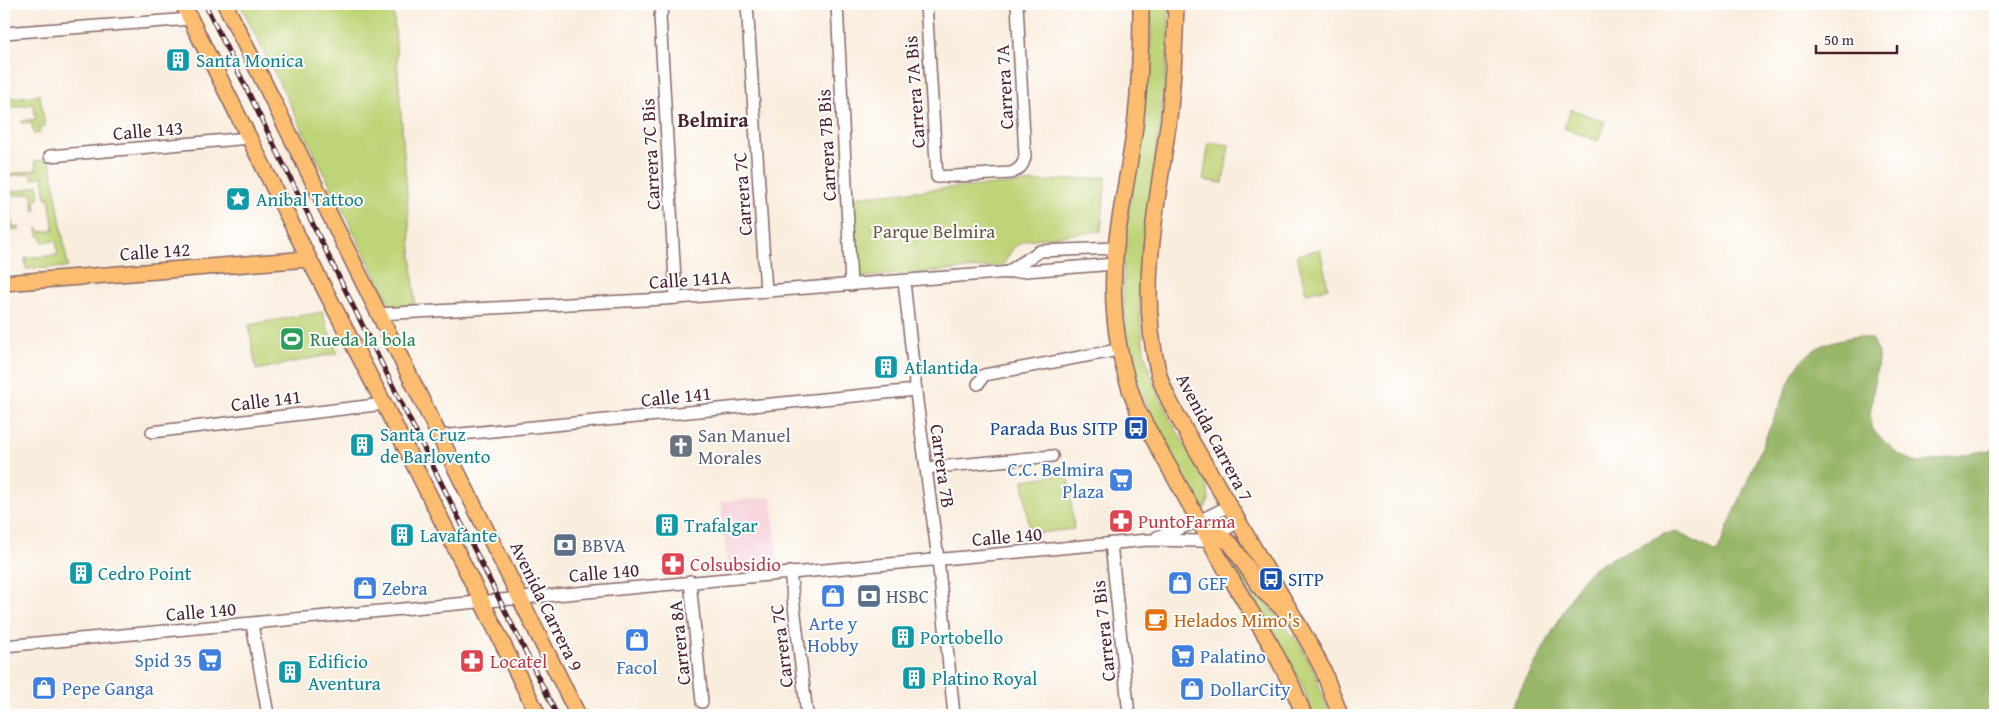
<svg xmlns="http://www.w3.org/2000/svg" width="1999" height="719" font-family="'Gentium Book Plus',serif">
<rect width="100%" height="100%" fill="#fff"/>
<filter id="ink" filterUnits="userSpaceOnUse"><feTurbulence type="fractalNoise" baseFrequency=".02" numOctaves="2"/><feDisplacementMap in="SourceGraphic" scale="10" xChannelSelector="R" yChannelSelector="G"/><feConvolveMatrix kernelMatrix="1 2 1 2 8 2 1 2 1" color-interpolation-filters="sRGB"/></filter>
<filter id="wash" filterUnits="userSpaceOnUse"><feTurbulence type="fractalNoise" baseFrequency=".0096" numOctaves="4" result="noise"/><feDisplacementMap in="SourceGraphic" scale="20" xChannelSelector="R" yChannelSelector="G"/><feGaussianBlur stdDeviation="1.12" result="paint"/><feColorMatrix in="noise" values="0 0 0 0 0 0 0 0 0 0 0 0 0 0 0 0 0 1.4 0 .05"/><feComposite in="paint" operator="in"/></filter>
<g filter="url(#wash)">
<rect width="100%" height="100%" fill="#f9eddd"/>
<path fill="#f6cfd8" d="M772,497L778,562L727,565L721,502Z"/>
<g fill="#bfd478" stroke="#847a52">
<path d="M240,4H393L415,304L391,307Z"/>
<path d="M1151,4H1168L1169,42L1159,135L1139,271L1140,315L1144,351L1154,384L1171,421L1207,482L1209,500L1203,511L1160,432L1135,380L1128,347L1123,301L1124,241L1143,113L1151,37Z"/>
<path d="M40,95L45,127L39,128L40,133L34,134L31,122L22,123V121L36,119L33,104L4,109V99Z"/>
<path d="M1571,109L1605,122L1598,141L1564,128Z"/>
<path d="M1209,142L1229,145L1223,183L1203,180Z"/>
<path d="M50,159L68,267L26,269L25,258L58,255L56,241L42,242V236H38L37,228H38L39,232L54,230L49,198H46L43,176L32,179L31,173L4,177V175L36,170L35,161Z"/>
<path d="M1106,177L1101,231L1027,240L1014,247L1002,266L856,278L854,197L938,189Z"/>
<path d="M38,185L39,199L35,200L36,211H34L32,193L9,196L13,228L19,227L20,229L5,232L6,230L11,228L6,197H4V192L23,190Z"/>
<path d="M1320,249L1328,288L1306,293L1297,255Z"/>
<path d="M322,312L337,353L256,370L249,325Z"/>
<path d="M1068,474L1074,529L1030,534L1023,480Z"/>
<path d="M1222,545L1257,592L1300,644L1315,674L1330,715H1313L1303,686Z"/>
</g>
<path fill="#97b668" stroke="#706a4a" d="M1859,336L1873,340L1879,353L1870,415L1873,431L1898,454L1918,463L1995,449V715H1507L1578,585L1590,571L1606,561L1664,534L1677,532L1717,553L1793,373C1810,346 1828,341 1859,336Z"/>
</g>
<g filter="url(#ink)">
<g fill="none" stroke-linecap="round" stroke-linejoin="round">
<defs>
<g id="minor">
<path d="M747,4L766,291"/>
<path d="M837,4L851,285"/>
<path d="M926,4L937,177L1011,173C1019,170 1024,165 1025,156L1017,4"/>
<path d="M663,8L660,16L676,298"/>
<path d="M4,33L191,19"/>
<path d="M50,156L249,138"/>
<path d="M1006,273L1040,251L1116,248"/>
<path d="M904,281L917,401L938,559L954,715"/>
<path d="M378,314L664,299L1115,264"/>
<path d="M978,384L984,375L1118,350"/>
<path d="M152,432L384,404"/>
<path d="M440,436L916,390"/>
<path d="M926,468L1052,456"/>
<path d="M1157,537L1199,521L1229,506"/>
<path d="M1111,544L1129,715"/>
<path d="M790,572L807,715"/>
<path d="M690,581L702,702"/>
<path d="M252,624L268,715"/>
<path d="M4,646L1148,540L1200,541L1218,534L1238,522"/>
</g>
<g id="major">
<path d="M183,4L309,259L384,404L538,715"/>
<path d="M225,4L578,715"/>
<path d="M1141,4C1141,45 1140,85 1135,126C1130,166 1121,206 1116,246C1109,303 1117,359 1138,411L1226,570L1271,645L1293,688L1304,715"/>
<path d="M1176,4C1175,42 1173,80 1169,118C1158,203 1137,286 1158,371C1163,392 1175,411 1185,430L1309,643L1323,670L1340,715"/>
<path d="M4,283L309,259"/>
<path d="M1201,522L1231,544L1263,591L1285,611"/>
</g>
</defs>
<use href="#minor" stroke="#876769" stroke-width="14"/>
<use href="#major" stroke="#876769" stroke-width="18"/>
<use href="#minor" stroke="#fff" stroke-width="11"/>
<use href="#major" stroke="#fcbd6f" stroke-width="15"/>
<defs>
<path id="rail" d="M205,4L357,314L557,715"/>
</defs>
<use href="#rail" stroke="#4a1f2b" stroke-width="5"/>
<use href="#rail" stroke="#fff" stroke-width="3" stroke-dasharray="9" stroke-linecap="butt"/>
</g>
</g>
<defs>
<symbol id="building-square" viewBox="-11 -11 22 22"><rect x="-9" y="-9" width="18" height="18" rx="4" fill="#0f9aa8" stroke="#fff"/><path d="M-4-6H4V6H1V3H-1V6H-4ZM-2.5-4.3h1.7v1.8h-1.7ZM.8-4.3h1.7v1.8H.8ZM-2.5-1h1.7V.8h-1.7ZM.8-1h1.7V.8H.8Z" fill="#fff"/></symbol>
<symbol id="sight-square" viewBox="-11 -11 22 22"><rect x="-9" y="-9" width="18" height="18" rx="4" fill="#0f9aa8" stroke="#fff"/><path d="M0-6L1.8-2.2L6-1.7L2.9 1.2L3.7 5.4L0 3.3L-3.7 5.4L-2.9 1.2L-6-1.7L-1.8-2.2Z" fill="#fff"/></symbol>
<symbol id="stadium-square" viewBox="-11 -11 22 22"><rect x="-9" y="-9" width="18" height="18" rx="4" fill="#2e9e5b" stroke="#fff"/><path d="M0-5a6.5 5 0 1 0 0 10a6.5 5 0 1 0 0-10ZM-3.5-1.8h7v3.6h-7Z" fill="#fff"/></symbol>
<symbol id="bus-square" viewBox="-11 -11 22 22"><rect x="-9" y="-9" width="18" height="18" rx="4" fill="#1a4fb4" stroke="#fff"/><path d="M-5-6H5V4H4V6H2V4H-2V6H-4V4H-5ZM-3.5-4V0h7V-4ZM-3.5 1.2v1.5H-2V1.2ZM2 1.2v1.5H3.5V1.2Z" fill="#fff"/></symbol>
<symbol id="church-square" viewBox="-11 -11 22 22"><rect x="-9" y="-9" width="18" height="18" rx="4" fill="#6b7280" stroke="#fff"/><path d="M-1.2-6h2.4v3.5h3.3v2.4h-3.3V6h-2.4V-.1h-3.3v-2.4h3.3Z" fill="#fff"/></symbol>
<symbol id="supermarket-square" viewBox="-11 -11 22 22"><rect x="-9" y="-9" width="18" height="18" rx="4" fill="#3f7fe0" stroke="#fff"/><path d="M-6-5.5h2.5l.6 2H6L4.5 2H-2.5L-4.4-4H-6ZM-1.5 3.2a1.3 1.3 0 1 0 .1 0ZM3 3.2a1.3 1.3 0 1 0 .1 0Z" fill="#fff"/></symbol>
<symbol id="pharmacy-square" viewBox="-11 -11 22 22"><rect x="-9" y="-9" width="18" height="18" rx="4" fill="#e0444e" stroke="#fff"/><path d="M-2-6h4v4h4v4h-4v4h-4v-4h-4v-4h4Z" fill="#fff"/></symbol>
<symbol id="bank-square" viewBox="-11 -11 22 22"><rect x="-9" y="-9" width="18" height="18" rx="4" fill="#5c6f8a" stroke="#fff"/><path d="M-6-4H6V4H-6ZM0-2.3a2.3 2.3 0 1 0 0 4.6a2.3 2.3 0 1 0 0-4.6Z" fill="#fff"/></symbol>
<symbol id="shop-square" viewBox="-11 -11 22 22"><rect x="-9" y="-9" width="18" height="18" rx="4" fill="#3f7fe0" stroke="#fff"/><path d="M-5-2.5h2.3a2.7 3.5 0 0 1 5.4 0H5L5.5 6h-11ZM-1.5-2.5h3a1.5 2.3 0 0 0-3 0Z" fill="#fff"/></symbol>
<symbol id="cafe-square" viewBox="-11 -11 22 22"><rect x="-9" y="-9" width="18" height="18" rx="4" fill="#e8710a" stroke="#fff"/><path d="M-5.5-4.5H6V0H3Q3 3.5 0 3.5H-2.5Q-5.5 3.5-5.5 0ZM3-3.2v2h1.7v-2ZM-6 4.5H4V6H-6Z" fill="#fff"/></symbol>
</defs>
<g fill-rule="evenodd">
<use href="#building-square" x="164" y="46" width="28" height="28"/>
<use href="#sight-square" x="224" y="185" width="28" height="28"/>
<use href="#stadium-square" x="278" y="325" width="28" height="28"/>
<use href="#building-square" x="872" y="353" width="28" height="28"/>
<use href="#bus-square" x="1122" y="414" width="28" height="28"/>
<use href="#building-square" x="348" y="431" width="28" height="28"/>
<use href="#church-square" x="667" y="432" width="28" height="28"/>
<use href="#supermarket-square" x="1107" y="466" width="28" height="28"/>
<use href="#pharmacy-square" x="1107" y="507" width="28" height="28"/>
<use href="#building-square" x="653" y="511" width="28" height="28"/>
<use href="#building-square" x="388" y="521" width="28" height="28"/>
<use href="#bank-square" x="551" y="531" width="28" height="28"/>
<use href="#pharmacy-square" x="659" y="550" width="28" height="28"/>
<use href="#building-square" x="67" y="559" width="28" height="28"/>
<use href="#bus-square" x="1257" y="565" width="28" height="28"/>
<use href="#shop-square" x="1166" y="569" width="28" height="28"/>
<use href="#shop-square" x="351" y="574" width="28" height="28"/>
<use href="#shop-square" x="819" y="582" width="28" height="28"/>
<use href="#bank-square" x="855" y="582" width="28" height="28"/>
<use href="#cafe-square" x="1142" y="606" width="28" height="28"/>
<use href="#building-square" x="889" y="623" width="28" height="28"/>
<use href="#shop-square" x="623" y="626" width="28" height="28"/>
<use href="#supermarket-square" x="1169" y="642" width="28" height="28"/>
<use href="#supermarket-square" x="196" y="646" width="28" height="28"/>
<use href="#pharmacy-square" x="458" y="647" width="28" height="28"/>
<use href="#building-square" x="276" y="658" width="28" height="28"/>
<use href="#building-square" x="900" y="664" width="28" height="28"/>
<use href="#shop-square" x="30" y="674" width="28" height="28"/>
<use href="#shop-square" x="1178" y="675" width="28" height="28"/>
</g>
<g text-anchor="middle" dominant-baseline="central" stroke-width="4" stroke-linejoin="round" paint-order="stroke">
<g font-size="19" fill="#0d838f" stroke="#fff" text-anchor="start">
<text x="196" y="60">Santa Monica</text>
<text x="256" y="199">Anibal Tattoo</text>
<text x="904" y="367">Atlantida</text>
<text x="380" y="434">Santa Cruz<tspan x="380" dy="22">de Barlovento</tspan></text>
<text x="684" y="525">Trafalgar</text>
<text x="420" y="535">Lavafante</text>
<text x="98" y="573">Cedro Point</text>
<text x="920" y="637">Portobello</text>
<text x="308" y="661">Edificio<tspan x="308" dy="22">Aventura</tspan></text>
<text x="932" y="678">Platino Royal</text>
</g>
<g font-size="19" fill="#4a1f2b" stroke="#fff">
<text transform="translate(1004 87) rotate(-93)">Carrera 7A</text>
<text transform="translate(914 92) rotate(-94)">Carrera 7A Bis</text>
<text transform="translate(148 130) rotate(-5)">Calle 143</text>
<text transform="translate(826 145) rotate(-93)">Carrera 7B Bis</text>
<text transform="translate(650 154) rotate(-93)">Carrera 7C Bis</text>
<text transform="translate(742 194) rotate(-94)">Carrera 7C</text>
<text transform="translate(155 251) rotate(-4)">Calle 142</text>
<text transform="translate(690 279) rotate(-4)">Calle 141A</text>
<text transform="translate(676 396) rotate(-6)">Calle 141</text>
<text transform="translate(266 400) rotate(-7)">Calle 141</text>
<text transform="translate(1215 437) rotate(62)">Avenida Carrera 7</text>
<text transform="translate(943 466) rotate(82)">Carrera 7B</text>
<text transform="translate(1007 536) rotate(-5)">Calle 140</text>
<text transform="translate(604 572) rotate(-5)">Calle 140</text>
<text transform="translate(547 606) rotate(64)">Avenida Carrera 9</text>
<text transform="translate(201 611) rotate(-5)">Calle 140</text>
<text transform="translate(1103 631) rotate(-96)">Carrera 7 Bis</text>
<text transform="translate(679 643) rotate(-96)">Carrera 8A</text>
<text transform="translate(781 646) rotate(-97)">Carrera 7C</text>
</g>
<g font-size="19" fill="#6d5542" stroke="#fff">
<text x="934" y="231">Parque Belmira</text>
</g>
<g font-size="19" fill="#27864d" stroke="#fff" text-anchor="start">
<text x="310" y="339">Rueda la bola</text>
</g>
<g font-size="19" fill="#164399" stroke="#fff" text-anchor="end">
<text x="1118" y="428">Parada Bus SITP</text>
<text x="1288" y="579" text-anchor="start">SITP</text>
</g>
<g font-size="19" fill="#5b616d" stroke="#fff" text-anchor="start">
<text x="698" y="435">San Manuel<tspan x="698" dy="22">Morales</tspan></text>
</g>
<g font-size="19" fill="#366cbe" stroke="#fff" text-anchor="start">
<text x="1104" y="469" text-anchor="end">C.C. Belmira<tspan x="1104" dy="22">Plaza</tspan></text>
<text x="1198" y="583">GEF</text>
<text x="382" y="588">Zebra</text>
<text x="833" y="623" text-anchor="middle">Arte y<tspan x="833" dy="22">Hobby</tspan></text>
<text x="1200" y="656">Palatino</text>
<text x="192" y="660" text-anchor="end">Spid 35</text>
<text x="637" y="667" text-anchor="middle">Facol</text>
<text x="62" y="688">Pepe Ganga</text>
<text x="1210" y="689">DollarCity</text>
</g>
<g font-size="19" fill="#be3a42" stroke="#fff" text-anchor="start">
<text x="1138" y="521">PuntoFarma</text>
<text x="690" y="564">Colsubsidio</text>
<text x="490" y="661">Locatel</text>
</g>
<g font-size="19" fill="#4e5e75" stroke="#fff" text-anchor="start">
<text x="582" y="545">BBVA</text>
<text x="886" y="596">HSBC</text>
</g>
<g font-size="19" fill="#c56008" stroke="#fff" text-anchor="start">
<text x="1174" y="620">Helados Mimo's</text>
</g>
<g font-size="20" font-weight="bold" fill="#4a1f2b" stroke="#fff">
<text x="713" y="119">Belmira</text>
</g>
</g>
<rect width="1999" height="719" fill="none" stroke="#fff" stroke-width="20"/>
<path d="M1816 45v8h81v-8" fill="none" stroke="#4a1f2b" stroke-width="2.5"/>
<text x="1824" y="45" font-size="15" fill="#4a1f2b" stroke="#ffffff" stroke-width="4" paint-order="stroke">50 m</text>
</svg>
